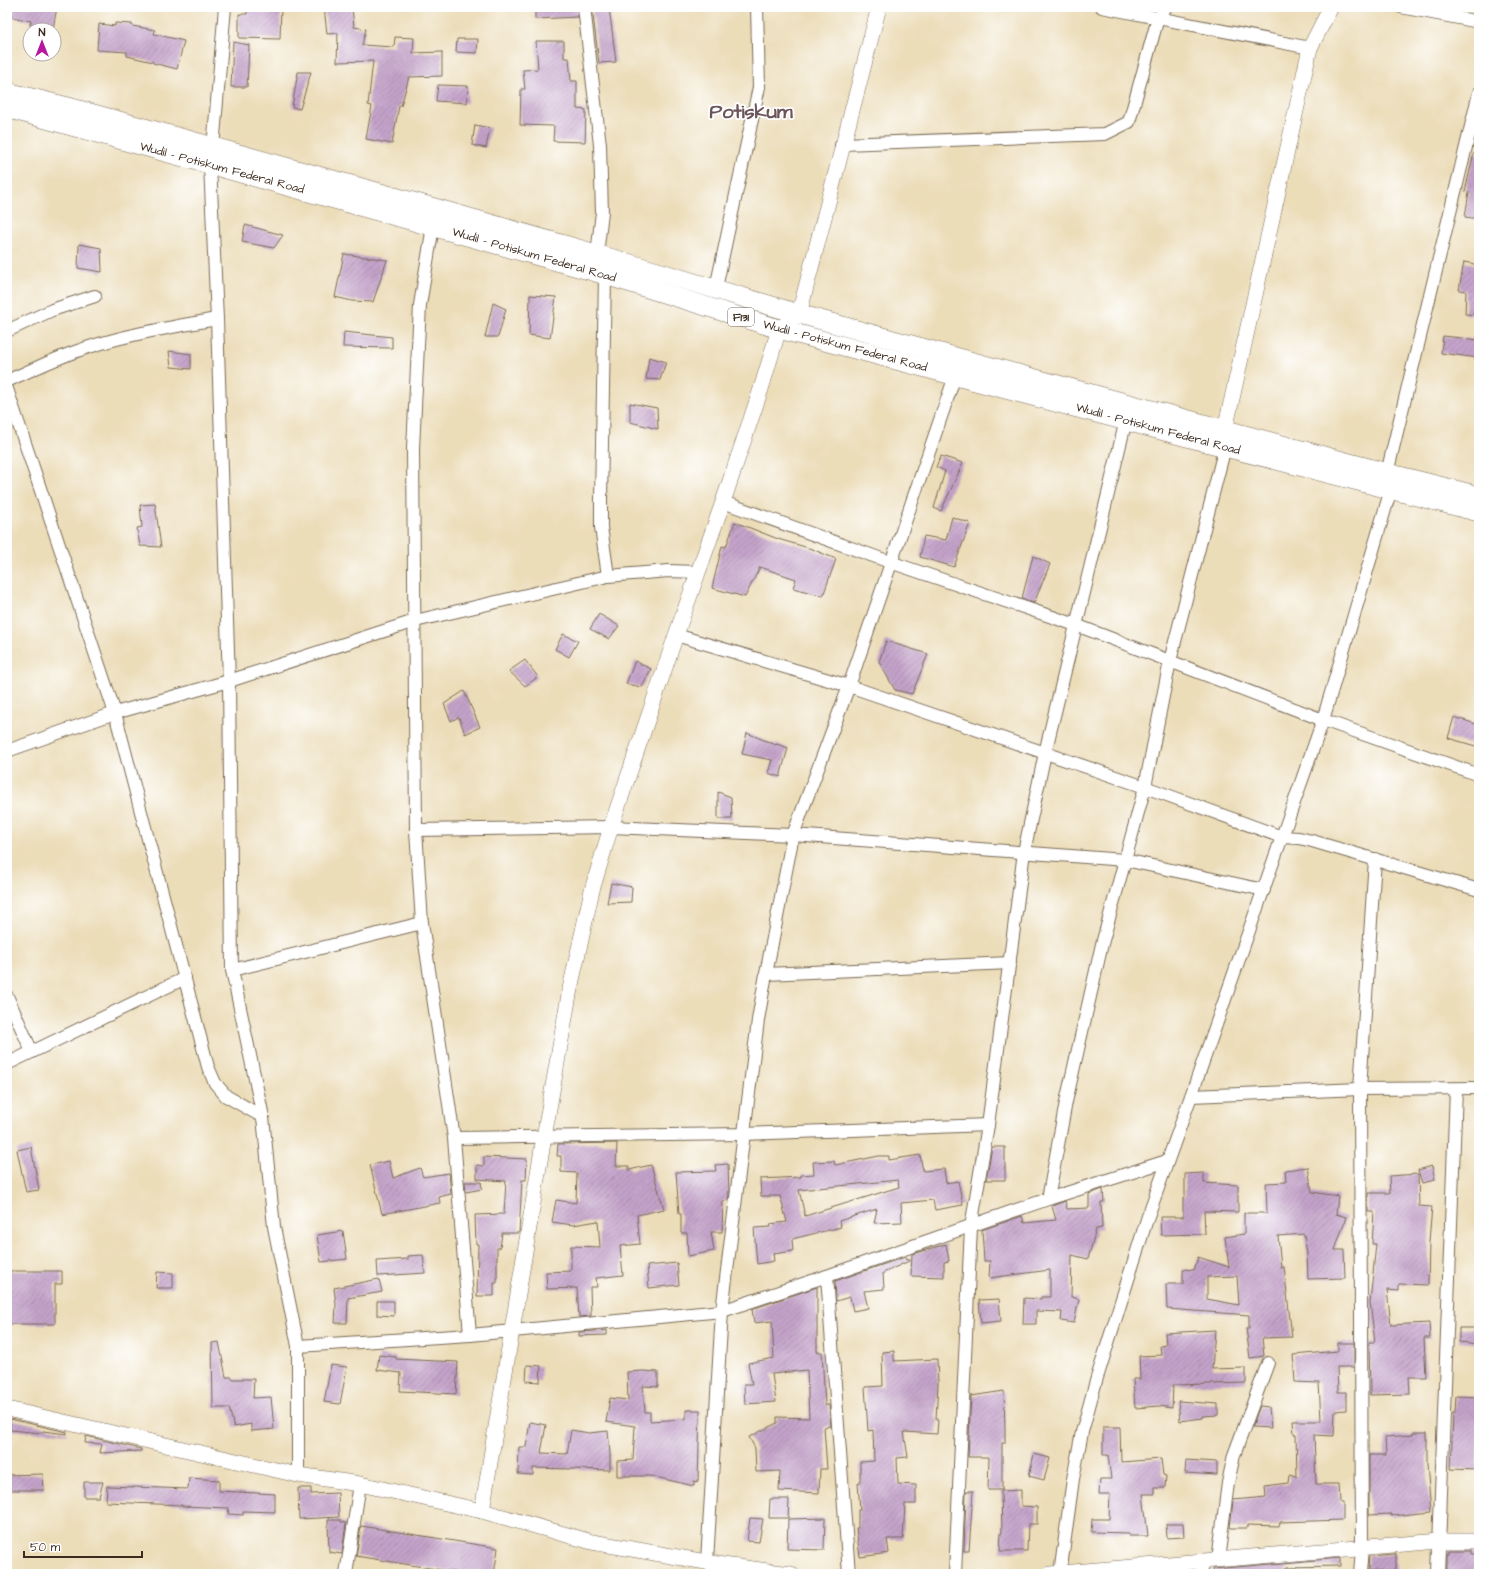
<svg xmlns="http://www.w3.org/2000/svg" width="1486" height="1581" font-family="'Architects Daughter',sans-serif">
<defs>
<pattern id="building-hatch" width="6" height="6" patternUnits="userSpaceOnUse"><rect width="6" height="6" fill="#c4a3ca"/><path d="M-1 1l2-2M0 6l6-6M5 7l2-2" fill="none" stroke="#a085a3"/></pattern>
</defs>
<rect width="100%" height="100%" fill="#fff"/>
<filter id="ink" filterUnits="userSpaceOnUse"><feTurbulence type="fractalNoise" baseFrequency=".025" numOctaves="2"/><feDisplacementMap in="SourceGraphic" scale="8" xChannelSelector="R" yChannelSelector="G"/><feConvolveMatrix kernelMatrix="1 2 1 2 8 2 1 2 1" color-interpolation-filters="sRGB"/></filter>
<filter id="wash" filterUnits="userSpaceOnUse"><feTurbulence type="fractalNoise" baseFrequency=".012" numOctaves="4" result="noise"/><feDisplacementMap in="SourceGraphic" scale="16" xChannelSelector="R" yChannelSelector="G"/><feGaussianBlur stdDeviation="0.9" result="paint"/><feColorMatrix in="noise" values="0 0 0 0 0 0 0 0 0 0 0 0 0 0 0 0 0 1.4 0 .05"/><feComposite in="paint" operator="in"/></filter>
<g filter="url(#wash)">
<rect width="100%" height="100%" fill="#ecddb9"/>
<g id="blocks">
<g fill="url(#building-hatch)" fill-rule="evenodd">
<path d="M7,7H57L53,29L30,25L31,21L7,16Z"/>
<path d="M247,7H281L280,39L239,38V14H247Z"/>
<path d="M324,7H352L354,27L366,29L362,45L394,47L395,37L414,38L413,53L442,52V76L409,77L401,106H399L392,144L366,139L372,106L368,105L373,61L337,62L338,33L327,34Z"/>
<path d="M535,7H577L578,17L535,19Z"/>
<path d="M592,7H609L616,62L599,63Z"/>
<path d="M115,23L132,24V26L155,30L154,34L184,41L177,69L153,63V62L127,56V52L97,50L99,24L115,26Z"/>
<path d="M457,39H478L477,53L456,52Z"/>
<path d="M536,41H564V58H569L571,81H577V109L586,110L585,142L553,141L554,126L520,125L521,89H525L523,70L538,69Z"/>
<path d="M233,42L249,45L247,87H231Z"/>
<path d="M298,72H311L300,109L292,107Z"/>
<path d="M438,85L468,86L467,103L436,101Z"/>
<path d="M475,125L490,128L486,148L472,145Z"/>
<path d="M1474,153H1479V219L1465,217L1469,192L1465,191Z"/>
<path d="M245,225L283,235L274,248L242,242Z"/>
<path d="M79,244L101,248L102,272L78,268Z"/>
<path d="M344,254L387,260L373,302L352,301L335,297Z"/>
<path d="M1464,262L1479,265V315L1465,314L1466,291L1459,290Z"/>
<path d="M530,295L556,297L550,338L529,335Z"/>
<path d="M493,303L506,309L498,337H485Z"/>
<path d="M344,332L392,337V348L343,347Z"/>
<path d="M1443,336L1479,340V358L1441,353Z"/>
<path d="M169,351L191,354V369L171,367Z"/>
<path d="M649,357L666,362L660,380L646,379Z"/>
<path d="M630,403L657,408L658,429L630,422Z"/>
<path d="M941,456L963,463L941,511L934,508L945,471L936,467Z"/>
<path d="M155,504L161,547L140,546L137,528L142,527L140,505Z"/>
<path d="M952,517L970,523L954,567L920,557L924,536L946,540Z"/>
<path d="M735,522L778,539L812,549L836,559L823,596L793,588L796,579L760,567L745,597L712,588L722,546L726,547Z"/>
<path d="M1033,556L1050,564L1034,603L1022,598Z"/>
<path d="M599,614L619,626L609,639L590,629Z"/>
<path d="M563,634L578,641L569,657L555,649Z"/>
<path d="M886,641L928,654L912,694L895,690L879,662Z"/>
<path d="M525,660L538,677L525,686L509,671Z"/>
<path d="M635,661L651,669L642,687L626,684Z"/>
<path d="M464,691L480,727L465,734L459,717L451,721L444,704Z"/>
<path d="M1454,717L1479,725V747L1448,738Z"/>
<path d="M747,733L776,745L777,744L788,748L780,777L768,773L772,760L742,754Z"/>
<path d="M718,792L731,797L732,819H718Z"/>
<path d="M611,883L632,887L631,902L607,903Z"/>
<path d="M617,1143L616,1166H629V1170L651,1165L664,1209L637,1215L640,1244L620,1246L623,1275L596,1278L597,1287H590L591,1316L579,1317L577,1288L547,1289L546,1272L571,1271V1246L600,1247L598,1221L573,1225L552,1222L556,1200L576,1203L577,1173L561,1172V1156H557L558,1144Z"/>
<path d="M31,1147L39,1190L26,1192L17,1150Z"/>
<path d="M992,1147H1005V1180H986Z"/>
<path d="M920,1155L923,1171L944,1169L946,1183L958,1181L963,1205L935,1210L933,1200L901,1203L902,1222L874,1223L877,1209L839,1221L841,1227L792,1239L793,1251L773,1254L774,1261L757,1264L754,1228L771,1227L770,1224L787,1222L780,1196H761L760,1179L801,1177V1175L814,1174L813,1162L834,1161L835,1165L879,1156H889V1160ZM898,1180L899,1187L805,1216L799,1190Z"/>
<path d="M484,1157L527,1159L526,1180H522L519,1233H502L500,1248H497V1283H494V1296H477L478,1244H476L475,1215L504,1214L506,1181L477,1179V1165L484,1166Z"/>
<path d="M389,1161L393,1178L420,1168L423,1177L449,1173L451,1194L439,1197L440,1203L382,1214L370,1165Z"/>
<path d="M728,1164L729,1195L728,1200L723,1201L722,1232H711L714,1251L688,1256L687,1233H681V1214H679L676,1172L716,1171L715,1165Z"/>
<path d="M1432,1166L1435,1180L1422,1183L1418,1170Z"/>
<path d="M1308,1167L1312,1192L1338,1196L1336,1214L1346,1217L1335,1250H1344L1345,1278L1308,1279L1307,1254L1304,1234L1278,1236L1281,1268L1284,1267L1292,1337L1262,1338L1264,1356L1250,1358L1246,1328H1249V1315L1167,1309L1166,1284H1183V1269L1194,1270L1198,1257L1229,1267L1225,1237L1244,1234V1213H1267L1266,1183L1286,1182L1285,1170ZM1237,1276L1239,1305L1207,1299V1277Z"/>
<path d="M1204,1173V1183L1238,1185V1212L1204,1211L1205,1234L1161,1235L1160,1217H1183V1197H1185V1174Z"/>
<path d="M1418,1174L1419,1206L1432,1207L1429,1241L1428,1285L1399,1284V1291L1387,1290L1391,1325L1429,1323L1430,1338H1424L1426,1377H1409L1410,1394L1370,1395L1369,1342H1375L1370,1302L1376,1244H1372L1374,1212H1368V1193H1390L1389,1176Z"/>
<path d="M465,1182H481L482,1189L466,1192Z"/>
<path d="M1103,1189L1104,1202H1101L1102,1228L1096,1229L1088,1259L1072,1255L1071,1297L1079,1299L1074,1323L1061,1321L1062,1312L1036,1311V1324H1023L1024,1298L1041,1299V1297H1050V1270L989,1278L990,1261H984L982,1230L1022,1216L1024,1223L1056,1220L1052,1206L1065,1201L1067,1209L1089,1208V1194Z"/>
<path d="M343,1231L347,1259L321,1262L317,1235Z"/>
<path d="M946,1244L949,1261L944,1262V1277L911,1276L912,1254Z"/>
<path d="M423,1255L425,1273L378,1276L377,1261L408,1259V1256Z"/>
<path d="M905,1257L906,1260L909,1259V1261L883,1273L884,1289L864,1291L868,1308L853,1311L850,1297L836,1301L835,1281Z"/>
<path d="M677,1263L679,1285L649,1288L647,1266Z"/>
<path d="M7,1271H62V1284H55V1324H7Z"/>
<path d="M157,1272L173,1273V1288H156Z"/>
<path d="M379,1279L382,1292L348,1298L347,1323H335L336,1304L334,1288Z"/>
<path d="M817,1287V1352H822L825,1405H829L831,1426L824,1427L827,1469H820L819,1493L779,1491L780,1471L756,1472L755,1448L749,1437L777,1423V1417L809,1418L807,1370L772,1374L776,1402L745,1404L744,1384H752L748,1363L774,1358L772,1321L754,1323L752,1309Z"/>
<path d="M999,1299L1001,1321L981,1323L979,1300Z"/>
<path d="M377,1301H394V1316L377,1315Z"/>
<path d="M1459,1328H1479V1344L1459,1342Z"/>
<path d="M607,1330V1335L579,1336V1332Z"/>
<path d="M1215,1330L1212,1369L1246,1368V1383L1173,1385L1172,1408L1160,1406L1135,1408L1133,1379H1140L1139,1356L1161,1355L1160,1346L1166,1345L1165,1333Z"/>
<path d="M219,1342L226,1377H232V1379H254L253,1398L271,1397L274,1429L251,1431V1424L234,1427L229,1408H213L212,1343Z"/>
<path d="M1338,1343H1354V1367H1337L1338,1392H1346V1410L1335,1411L1334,1436L1314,1435L1316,1484H1339L1340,1503H1343V1520L1280,1522L1279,1526L1247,1525V1528H1230L1233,1500L1266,1497L1265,1486L1289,1483L1290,1475L1297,1477L1296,1434H1294L1293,1421H1321L1319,1383L1295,1382L1293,1355L1338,1351Z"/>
<path d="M894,1351V1361L937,1359L938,1384L936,1419H938L937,1434L904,1432L908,1457L897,1458L898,1484L916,1485V1504H905L903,1539H887L889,1553L860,1557L856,1528H858V1510H860L858,1483H860V1462L874,1461L873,1430L868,1431L865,1387L883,1386L882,1352Z"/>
<path d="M379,1355L396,1357V1359L458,1362L456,1394L400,1391L401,1373L377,1370Z"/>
<path d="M331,1365L347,1367L340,1404L324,1402Z"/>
<path d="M527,1365L541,1366L540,1382L526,1381Z"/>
<path d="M643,1371L658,1372V1387L643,1386L645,1412H650V1421L686,1419V1410H700L698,1482L694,1481V1486L651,1476H617V1461L633,1460L635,1426L606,1422L610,1398L628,1400L627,1372Z"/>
<path d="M1004,1391L1005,1430V1443H1002V1490H988L989,1457H968L971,1396Z"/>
<path d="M1456,1396L1479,1397V1443H1478L1477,1470L1451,1469L1453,1412H1455Z"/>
<path d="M1178,1401L1218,1404V1415L1202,1416V1418L1180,1421Z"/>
<path d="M1260,1406L1269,1407L1271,1428L1252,1427Z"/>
<path d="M10,1419L67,1432V1434L43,1431L42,1433L10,1430Z"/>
<path d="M530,1422L546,1425L541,1453L567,1454L571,1430L589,1433L608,1431L610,1454V1470L533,1468V1475L518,1474L519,1447H526Z"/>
<path d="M1103,1427H1120L1121,1462L1161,1459L1163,1475L1166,1476L1165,1488H1155V1494H1143L1148,1536H1129V1533L1091,1532L1092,1519H1109L1110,1494H1099L1100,1479H1111L1108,1455H1103Z"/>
<path d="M1413,1433H1427V1464L1431,1512L1391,1516V1514L1369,1515V1455H1386L1385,1437L1413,1435Z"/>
<path d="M86,1436L141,1449V1451L100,1453L102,1444L85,1443Z"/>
<path d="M1034,1454L1050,1458L1044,1480L1029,1476Z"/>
<path d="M1186,1460L1217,1462V1475L1185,1473Z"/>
<path d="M43,1474L44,1490H7V1475Z"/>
<path d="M189,1478L219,1480V1491L275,1494V1512L243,1511V1515L228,1514L229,1508L182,1506V1505L106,1502L107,1486L188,1489Z"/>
<path d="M84,1482H103L99,1497H84Z"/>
<path d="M298,1488H311V1494L338,1493L339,1517L299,1519Z"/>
<path d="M1021,1490V1506L1037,1507V1524H1028L1027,1551H1000L1001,1533H1002L1001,1491Z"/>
<path d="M966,1491H973L969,1551H964Z"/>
<path d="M770,1499H789L788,1518H769Z"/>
<path d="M750,1518L763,1519L759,1542L747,1541Z"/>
<path d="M825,1518L824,1550L787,1549L788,1519Z"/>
<path d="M328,1520H341V1522L346,1523L342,1554L329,1552Z"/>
<path d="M1166,1524H1183L1184,1537L1167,1538Z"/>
<path d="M361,1526L498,1548L494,1574H466L356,1556Z"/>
<path d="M1448,1550H1472V1554H1479V1574H1446V1553H1448Z"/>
<path d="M1396,1554V1571L1368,1572L1369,1556Z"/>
<path d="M1340,1558V1566L1287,1567V1569H1285L1286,1574H1213V1569Z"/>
</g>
</g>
</g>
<g filter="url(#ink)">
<use href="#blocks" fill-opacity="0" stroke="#796954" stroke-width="1"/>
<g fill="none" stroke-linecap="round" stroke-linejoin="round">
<defs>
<g id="minor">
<path d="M584,7L600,145L602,212L597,254"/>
<path d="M1102,7L1310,48"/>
<path d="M1401,7L1479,22"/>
<path d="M841,145L843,144L1105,134L1129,122L1158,18L1166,7"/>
<path d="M213,148L225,7"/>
<path d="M210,165L217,319L229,681L232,970L263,1117L274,1227L298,1346V1475"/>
<path d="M433,226L420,305L413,448L416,830L422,923L454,1138L470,1335"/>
<path d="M605,276L601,500V527L608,576"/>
<path d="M716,288L759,87L757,7"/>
<path d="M7,331L52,310L95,296"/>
<path d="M7,381C27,372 48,362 69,354C116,336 167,328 217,319"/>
<path d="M7,389L115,713L208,1067L215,1083L226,1096L263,1117"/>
<path d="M1387,473L1479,93"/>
<path d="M723,502L890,562L1076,625L1323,720L1479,775"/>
<path d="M676,635L849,686L1145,787L1282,837L1299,838L1312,841L1479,890"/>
<path d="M7,751L115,713L229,681L415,621L608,576L669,571L698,572"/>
<path d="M416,830L611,827L793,835L1125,860L1264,890"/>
<path d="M232,970L422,923"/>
<path d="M766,974L1010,963"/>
<path d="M7,996L32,1052"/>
<path d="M7,1064L185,978"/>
<path d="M1191,1096L1360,1089L1479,1088"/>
<path d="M454,1138L744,1134L988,1125"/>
<path d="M1048,1199L1066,1102L1102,944L1145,787L1170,661L1225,447"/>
<path d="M827,1276L849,1574"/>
<path d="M298,1346L470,1335L722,1311L827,1276L1048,1199L1167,1161"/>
<path d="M1218,1560L1228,1483L1234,1455L1268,1363"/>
<path d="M707,1561L722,1311L758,1020L766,974L793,835L849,686L955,376"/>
<path d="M346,1574L360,1484"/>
<path d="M955,1574L971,1227L988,1125L1024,852L1045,753L1126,420"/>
<path d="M1060,1574L1073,1479L1082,1432L1096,1381L1148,1216L1191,1096L1323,720L1391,489"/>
<path d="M1201,1574L1204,1561"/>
<path d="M1360,1574L1362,1548L1360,1089L1375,859"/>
<path d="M1438,1574L1456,1089"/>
</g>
<g id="tertiary">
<path d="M1225,430L1310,48L1331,7"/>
<path d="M7,1409L298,1475L360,1484L482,1511L592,1542L723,1565L791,1574"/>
<path d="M482,1511L544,1137L570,989L592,890L611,827L676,635L723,502L761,389L779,329L799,314L879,7"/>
<path d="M1050,1574L1440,1541H1479"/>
</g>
<g id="primary">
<path d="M7,92L68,107L438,209L624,262L799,314L1043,381L1387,473L1479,496"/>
<path d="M7,108L589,270L779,329L1225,447L1479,512"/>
</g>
</defs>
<use href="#minor" stroke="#796954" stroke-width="14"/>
<use href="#tertiary" stroke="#796954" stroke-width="16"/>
<use href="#primary" stroke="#796954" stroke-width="20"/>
<use href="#minor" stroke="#fff" stroke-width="12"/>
<use href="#tertiary" stroke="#fff" stroke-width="15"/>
<use href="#primary" stroke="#fff" stroke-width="19"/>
</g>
</g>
<g text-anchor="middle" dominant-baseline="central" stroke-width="3.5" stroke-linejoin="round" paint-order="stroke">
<rect fill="#fff" stroke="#766a62" stroke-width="1" x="728" y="308" width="26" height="18" rx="3"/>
<g font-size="11" font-weight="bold" fill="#3b2a1e">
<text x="741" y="317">F131</text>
</g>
<g font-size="12" fill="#3b2a1e" stroke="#fff">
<text transform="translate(222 168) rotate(15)">Wudil - Potiskum Federal Road</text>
<text transform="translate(534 255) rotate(16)">Wudil - Potiskum Federal Road</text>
<text transform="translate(845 346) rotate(15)">Wudil - Potiskum Federal Road</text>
<text transform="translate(1158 429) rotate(15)">Wudil - Potiskum Federal Road</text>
</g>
<g font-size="20" font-weight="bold" fill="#6b545a" stroke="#fff">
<text x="751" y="112">Potiskum</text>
</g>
</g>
<rect width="1486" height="1581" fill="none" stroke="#fff" stroke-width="24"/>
<g transform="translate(42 42)"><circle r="19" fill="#ffffff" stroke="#b1aaa5"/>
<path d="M0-3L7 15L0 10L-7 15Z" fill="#b5179e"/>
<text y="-6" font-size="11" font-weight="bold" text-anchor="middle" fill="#3b2a1e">N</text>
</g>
<path d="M24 1551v6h118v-6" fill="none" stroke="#3b2a1e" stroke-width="2"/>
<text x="30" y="1551" font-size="12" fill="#3b2a1e" stroke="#ffffff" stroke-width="3" paint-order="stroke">50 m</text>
</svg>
